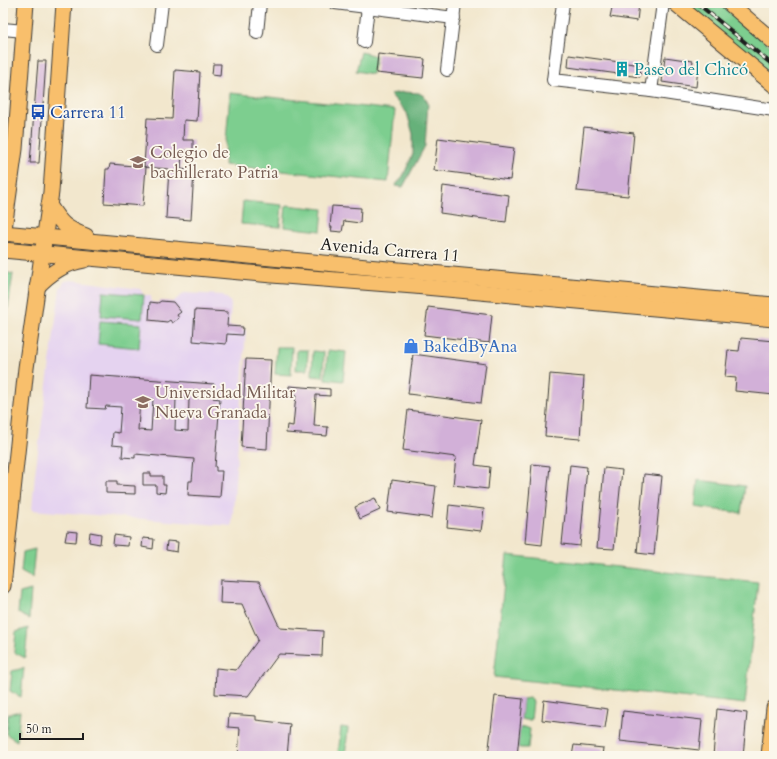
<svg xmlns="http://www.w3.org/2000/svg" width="777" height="759" font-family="Cardo,serif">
<rect width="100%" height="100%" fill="#fbf7ec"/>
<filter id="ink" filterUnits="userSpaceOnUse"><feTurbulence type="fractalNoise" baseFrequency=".025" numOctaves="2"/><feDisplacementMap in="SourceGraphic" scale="8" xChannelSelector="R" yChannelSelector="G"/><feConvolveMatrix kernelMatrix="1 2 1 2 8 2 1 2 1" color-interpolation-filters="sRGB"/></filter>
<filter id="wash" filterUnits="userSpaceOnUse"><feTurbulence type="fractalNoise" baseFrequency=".012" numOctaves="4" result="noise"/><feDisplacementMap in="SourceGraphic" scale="16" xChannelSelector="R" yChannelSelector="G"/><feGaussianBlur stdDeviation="0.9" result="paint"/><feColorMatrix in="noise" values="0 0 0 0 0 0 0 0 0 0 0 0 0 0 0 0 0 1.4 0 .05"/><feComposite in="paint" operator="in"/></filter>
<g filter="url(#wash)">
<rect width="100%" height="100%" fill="#f2e7cd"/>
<path fill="#e5d3f0" d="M71,280L140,289L144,295H151V302L158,303L161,301L173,302L184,293L223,295L230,301L231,306L229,329L246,330L232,526L32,510L35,474L60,288L65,281Z"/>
<g fill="#7dce8f" stroke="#4c7556">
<path d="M684,3H719L774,49V77Z"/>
<path d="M361,52L376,56L372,74L356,71Z"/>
<path d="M230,93L395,110L388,182L224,165Z"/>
<path d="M243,201L282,205L280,227L241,224Z"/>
<path d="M286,205L323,209L321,231L284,227Z"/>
<path d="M3,272L13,274L3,341Z"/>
<path d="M103,292L144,295L142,319L101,316Z"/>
<path d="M100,321L141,324L139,348L98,344Z"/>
<path d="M277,347H292L291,375L275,374Z"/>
<path d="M297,350H308L307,370H296Z"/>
<path d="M328,350L346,352L343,381L325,379Z"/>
<path d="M313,351L324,352L323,377L312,376Z"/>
<path d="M698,480L745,486L741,513L695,507Z"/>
<path d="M35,549L32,578L21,572L23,552Z"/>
<path d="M507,555L758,582L745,704L494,677Z"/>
<path d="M31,590L29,619L18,613L20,593Z"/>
<path d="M28,628L25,658L14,652L16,632Z"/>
<path d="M24,668L21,697L10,691L12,671Z"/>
<path d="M529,698L533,701L531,720H526L521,719L523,699Z"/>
<path d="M20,711L17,741L6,734L8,714Z"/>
<path d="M341,727L348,728L345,756H338Z"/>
<path d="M525,727L530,729L528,748H520L518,747L520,728Z"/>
</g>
<path fill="#66b17a" stroke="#41664b" d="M403,92L419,93L424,96L428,103L425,146L403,187L395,186L403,176L413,154V134L407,113L390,94Z"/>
<g id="blocks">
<g fill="#d2b0d8" fill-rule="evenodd">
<path d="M613,3H639L637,21L610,17Z"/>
<path d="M378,54L425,59L423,78L376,73Z"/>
<path d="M569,55L641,65L640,77L568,67Z"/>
<path d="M665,57L693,61L692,67L698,68L696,87L662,82Z"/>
<path d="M38,61H46L39,163H30Z"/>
<path d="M213,64H221L220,76L212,75Z"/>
<path d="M175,70L200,72L197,121L184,120L183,140H193V151H182L181,169L194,171L191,220L166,218L169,169L144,167L147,118L172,119Z"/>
<path d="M584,127L634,133L628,196L577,191Z"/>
<path d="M438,138L514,148L510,180L434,170Z"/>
<path d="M110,164L146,167L143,206L104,203L106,169H109Z"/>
<path d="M443,186L509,195L506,222L440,213Z"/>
<path d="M332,206L361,208L360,223L344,221L342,232L331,231L332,227H330Z"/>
<path d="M161,301L173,302L181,312L177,315L179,318L172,323L170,320L167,322L149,320L150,302L158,303Z"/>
<path d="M428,307L492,315L489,343L424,335Z"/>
<path d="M195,310L228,312L227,326L243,327L242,335L227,334L226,344L193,341Z"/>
<path d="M741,338L774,341V395L735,391L736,378L725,377L728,350L739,351Z"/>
<path d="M413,354L486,364L481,403L408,394Z"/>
<path d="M246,359L271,360L267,449L241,447Z"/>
<path d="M550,374L584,377L580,439L545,436Z"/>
<path d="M89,375L214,384L213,398L220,399L215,467H216V471H222L220,497L188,495L189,481H192L194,459L135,454V458L122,457L123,446L112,445L113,432L119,433L121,407L106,406L105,409L87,408ZM140,398L153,399L151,431L138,430ZM176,398L189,399L188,431L175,430Z"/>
<path d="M289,386L330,389V396L316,395L314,426L328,427L327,436L286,433L287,425L293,426L296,395L289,394Z"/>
<path d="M408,410L481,420L475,465L490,467L488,489L453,485L456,457L403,450Z"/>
<path d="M532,464L550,466L542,545L525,543Z"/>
<path d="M570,465L587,467L580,546L562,544Z"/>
<path d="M604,468L622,470L614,549L597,548Z"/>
<path d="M143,473H151V476H163V485H166L165,493L156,492V485H143Z"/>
<path d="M644,474L662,476L654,555L637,553Z"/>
<path d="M392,480L436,486L432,518L388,512Z"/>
<path d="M106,481H117V485L135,486V494L106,493Z"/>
<path d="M375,498L380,510L360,519L355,507Z"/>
<path d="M449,505L484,509L481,531L447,527Z"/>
<path d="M67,531L77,532L76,542L65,541Z"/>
<path d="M90,532L101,534L100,544L89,542Z"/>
<path d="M114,535L129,537L128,546L113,545Z"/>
<path d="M143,538L154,539L153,549L142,547Z"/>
<path d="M167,541L178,542L177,552L166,550Z"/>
<path d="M221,580L259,582L280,628L323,631L322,656L279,654L248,696L215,694L216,668L236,670L258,640L242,604L220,603Z"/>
<path d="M495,696L523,699L517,756H488Z"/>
<path d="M544,700L608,709L605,728L542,720Z"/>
<path d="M717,709L747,713L743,756H713Z"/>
<path d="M623,711L702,720L699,750L620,741Z"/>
<path d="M229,714L256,716V720L290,724L287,756H238L240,728L228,727Z"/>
<path d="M574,745L603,748L602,756H572Z"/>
</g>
</g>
</g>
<g filter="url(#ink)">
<use href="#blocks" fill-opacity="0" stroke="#3c3a37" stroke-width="1"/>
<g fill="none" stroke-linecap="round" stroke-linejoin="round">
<defs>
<g id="minor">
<path d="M335,3L454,18"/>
<path d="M563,3L553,80L651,91L774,110"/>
<path d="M3,29L24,31"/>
<path d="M257,33L260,3"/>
<path d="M364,42L368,7"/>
<path d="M157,45L162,3"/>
<path d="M447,70L455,3"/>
<path d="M651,91L663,3"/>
</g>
<g id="major">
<path d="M675,3L774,85"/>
<path d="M729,3L774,42"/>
<path d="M49,205C61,224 65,228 86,236"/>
<path d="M3,233L774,305"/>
<path d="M3,236L15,149L26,3"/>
<path d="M3,250L272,275L414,286L774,319"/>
<path d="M37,287C50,273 65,263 84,260"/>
<path d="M3,586L26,368L51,192L64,3"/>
<path d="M769,756L774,708"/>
</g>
</defs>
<use href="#minor" stroke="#3c3a37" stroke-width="14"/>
<use href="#major" stroke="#3c3a37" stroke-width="17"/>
<use href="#minor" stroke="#fff" stroke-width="12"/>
<use href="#major" stroke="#f8bf6c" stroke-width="15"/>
<defs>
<path id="rail" d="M697,3L774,66"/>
</defs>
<use href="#rail" stroke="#1c1c1c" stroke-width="4"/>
<use href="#rail" stroke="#fbf7ec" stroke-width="2.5" stroke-dasharray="8" stroke-linecap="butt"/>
</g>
</g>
<defs>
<symbol id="building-bare" viewBox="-9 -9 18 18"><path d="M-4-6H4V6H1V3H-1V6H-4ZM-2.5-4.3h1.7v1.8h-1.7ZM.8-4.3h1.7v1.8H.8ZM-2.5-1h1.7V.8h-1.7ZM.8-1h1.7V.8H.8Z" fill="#0f9aa8" stroke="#fbf7ec" stroke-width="2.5" paint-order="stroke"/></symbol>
<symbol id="bus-bare" viewBox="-9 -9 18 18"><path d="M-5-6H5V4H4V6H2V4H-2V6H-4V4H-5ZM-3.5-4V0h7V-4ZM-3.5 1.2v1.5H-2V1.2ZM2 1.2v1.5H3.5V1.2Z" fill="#1a4fb4" stroke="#fbf7ec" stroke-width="2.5" paint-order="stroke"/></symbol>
<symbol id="university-bare" viewBox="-9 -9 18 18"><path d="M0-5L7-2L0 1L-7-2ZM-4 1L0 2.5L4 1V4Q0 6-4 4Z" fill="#8d6e63" stroke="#fbf7ec" stroke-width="2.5" paint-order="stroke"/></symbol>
<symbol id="shop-bare" viewBox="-9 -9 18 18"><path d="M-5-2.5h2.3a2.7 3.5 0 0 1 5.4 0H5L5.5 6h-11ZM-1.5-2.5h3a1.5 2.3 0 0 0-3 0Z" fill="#3f7fe0" stroke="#fbf7ec" stroke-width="2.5" paint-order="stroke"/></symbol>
</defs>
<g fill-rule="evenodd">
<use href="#building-bare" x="611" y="58" width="22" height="22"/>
<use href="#bus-bare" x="27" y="101" width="22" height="22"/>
<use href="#university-bare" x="127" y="151" width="22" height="22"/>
<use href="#shop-bare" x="400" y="335" width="22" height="22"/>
<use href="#university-bare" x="132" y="391" width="22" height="22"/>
</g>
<g text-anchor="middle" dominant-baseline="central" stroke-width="3.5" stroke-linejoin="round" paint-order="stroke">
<g font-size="17" fill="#0d838f" stroke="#fbf7ec" text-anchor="start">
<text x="634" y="69">Paseo del Chicó</text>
</g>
<g font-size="17" fill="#164399" stroke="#fbf7ec" text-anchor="start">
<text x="50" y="112">Carrera 11</text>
</g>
<g font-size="17" fill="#785e54" stroke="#fbf7ec" text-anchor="start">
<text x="150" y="152">Colegio de<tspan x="150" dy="20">bachillerato Patria</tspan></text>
<text x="155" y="392">Universidad Militar<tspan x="155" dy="20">Nueva Granada</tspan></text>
</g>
<g font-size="17" fill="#1c1c1c" stroke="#fbf7ec">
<text transform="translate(390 250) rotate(5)">Avenida Carrera 11</text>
</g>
<g font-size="17" fill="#366cbe" stroke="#fbf7ec" text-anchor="start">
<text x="423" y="346">BakedByAna</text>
</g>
</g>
<rect width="777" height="759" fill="none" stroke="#fbf7ec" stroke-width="16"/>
<path d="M20 733v6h63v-6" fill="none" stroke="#1c1c1c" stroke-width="2"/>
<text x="26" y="733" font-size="12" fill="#1c1c1c" stroke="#fbf7ec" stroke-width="3" paint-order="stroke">50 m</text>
</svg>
